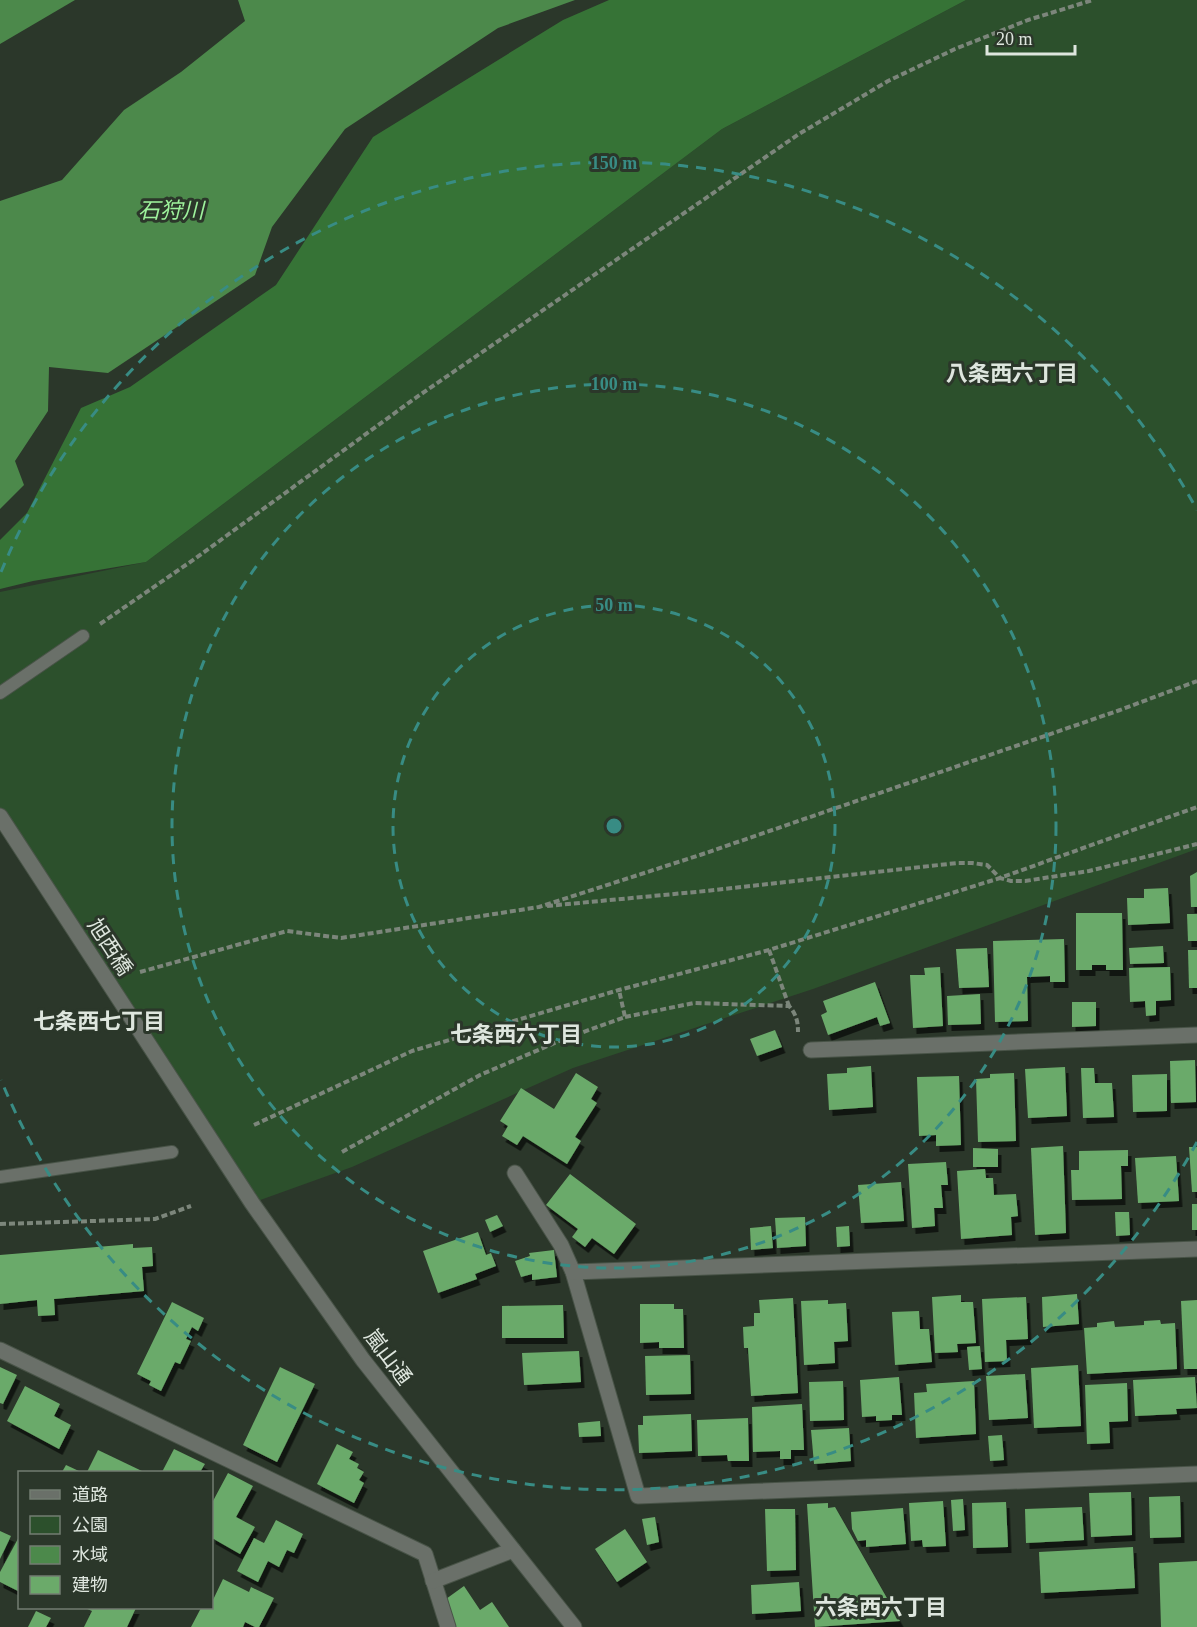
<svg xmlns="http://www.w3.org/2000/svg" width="1197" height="1627" font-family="'Times New Roman','Noto Sans JP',serif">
<defs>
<filter id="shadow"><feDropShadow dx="3.5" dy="6" stdDeviation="0" flood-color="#0009"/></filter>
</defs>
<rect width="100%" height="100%" fill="#2b372a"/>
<path fill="#2c502c" d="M966,0H1197V849L813,989L573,1068L352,1167L252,1203L0,816V592L146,562L722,129Z"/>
<path fill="#367336" d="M609,0H966L722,129L146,562L33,581L0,589V540L27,513L81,408L130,387L276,285L373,137L563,20Z"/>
<g fill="#4c894b">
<path d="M0,0H75L0,44Z"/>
<path d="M238,0H575L498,28L345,129L272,227L255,275L108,373L49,367L48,411L15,461L24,485L0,509V201L62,180L124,110L181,72L245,21Z"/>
</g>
<g fill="#6baa6a" filter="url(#shadow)">
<path d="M1197,872V907H1191L1190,876Z"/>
<path d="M1168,888L1170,923L1128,925L1127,898H1144V889Z"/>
<path d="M1076,913H1122L1123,970H1106V965H1092V970H1076Z"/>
<path d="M1187,914H1197V941H1188Z"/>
<path d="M1064,939L1065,982H1050V976L1027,977L1028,1021L995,1022L993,941Z"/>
<path d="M1163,946L1164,963L1130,964L1129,948Z"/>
<path d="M987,948L989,987L959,988L956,949Z"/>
<path d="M1188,950H1197V988H1189Z"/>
<path d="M940,967L943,1026L913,1028L910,975H925L924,968Z"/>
<path d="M1170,967L1171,1000L1156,1001V1015L1146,1016L1145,1001L1130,1002L1129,968Z"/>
<path d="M875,982L890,1023L880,1026L877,1017L828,1035L821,1015L827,1012L823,1001Z"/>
<path d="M980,994L981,1024L948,1025L947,996Z"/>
<path d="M1072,1002H1096V1026L1072,1027Z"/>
<path d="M775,1030L782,1047L757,1056L750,1039Z"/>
<path d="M1195,1060L1196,1102L1171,1103L1170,1061Z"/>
<path d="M871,1066L873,1107L829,1110L827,1074L847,1073V1068Z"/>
<path d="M1065,1067L1067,1116L1028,1118L1025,1069Z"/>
<path d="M1081,1068H1094L1095,1083H1112L1114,1117L1083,1118Z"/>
<path d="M576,1073L598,1087L591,1099L597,1103L575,1137L581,1141L567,1164L523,1136L517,1145L502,1136L508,1126L500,1121L521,1088L554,1109Z"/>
<path d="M1014,1073L1016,1141L978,1142L976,1079L990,1078V1074Z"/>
<path d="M1167,1074V1111L1133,1112L1132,1075Z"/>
<path d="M959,1076L961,1145L936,1146V1135L919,1136L917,1077Z"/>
<path d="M1063,1146L1066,1233L1035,1235L1031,1148Z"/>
<path d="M1189,1147H1197V1192H1192Z"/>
<path d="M973,1148L998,1149V1167H973Z"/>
<path d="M1128,1150V1166H1121L1122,1199L1072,1200L1071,1170H1079V1151Z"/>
<path d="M1176,1156L1179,1201L1138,1203L1135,1158Z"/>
<path d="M946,1162L948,1185H941L943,1208H934L935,1226L912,1228L908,1164Z"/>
<path d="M985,1169L986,1178H993L994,1195L1016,1194L1018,1216L1011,1217L1012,1235L961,1239L957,1171Z"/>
<path d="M570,1174L636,1224L614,1254L592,1238L585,1247L572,1237L578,1229L546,1205Z"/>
<path d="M901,1182L904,1221L861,1223L858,1185Z"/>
<rect x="1192" y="1204" width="5" height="26"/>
<path d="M1115,1212H1129L1130,1235L1116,1236Z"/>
<path d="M497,1215L503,1226L490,1232L485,1220Z"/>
<path d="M805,1217L806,1246L777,1248L775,1218Z"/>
<path d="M771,1226L773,1248L751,1250L750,1228Z"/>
<path d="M849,1226L850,1246L837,1247L836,1227Z"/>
<path d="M478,1232L486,1255L491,1253L496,1266L475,1274L477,1279L438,1293L423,1251Z"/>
<path d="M133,1244V1248L152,1247L153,1266L142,1267L144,1291L54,1299L55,1315L38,1316L37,1300L0,1304V1255Z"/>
<path d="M554,1250L557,1277L532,1280V1274L521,1277L515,1261L530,1256L529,1253Z"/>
<path d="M1077,1294L1079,1324L1043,1327L1042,1297Z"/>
<path d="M961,1295V1302H973L976,1343L957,1344L958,1352L935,1353L932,1297Z"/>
<path d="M1026,1297L1028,1339L1006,1340L1007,1361L985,1362L982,1299Z"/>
<path d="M793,1298L798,1393L751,1396L748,1348H744L743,1327L754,1326V1313H760L759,1300Z"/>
<path d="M828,1300V1304L846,1303L848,1341L834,1342L835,1363L804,1365L801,1301Z"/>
<path d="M1197,1300V1369H1184L1181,1301Z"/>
<path d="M172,1302L204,1318L198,1331L192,1327L186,1339L191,1341L180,1364L175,1362L161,1391L149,1385L151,1381L137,1374Z"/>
<path d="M640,1304H674V1309H683L684,1348H659V1342L640,1343Z"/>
<path d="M563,1305L564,1338H502V1306Z"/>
<path d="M919,1311L920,1329H929L932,1362L895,1365L892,1312Z"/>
<path d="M1160,1320L1161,1324L1175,1323L1177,1369L1087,1374L1084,1328L1097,1327V1323L1114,1321L1115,1327L1144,1325V1321Z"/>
<path d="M980,1346L982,1369L969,1370L967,1347Z"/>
<path d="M579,1351L581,1382L524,1385L522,1353Z"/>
<path d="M690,1355L691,1394L646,1395L645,1356Z"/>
<path d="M1078,1365L1081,1426L1034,1428L1031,1368Z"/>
<path d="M0,1367L17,1375L3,1404L0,1403Z"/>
<path d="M280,1367L315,1384L277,1462L243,1445Z"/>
<path d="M1025,1374L1028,1418L989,1420L986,1376Z"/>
<path d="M899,1377L902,1415H892V1420L876,1421V1416L862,1417L860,1380Z"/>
<path d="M1195,1377L1197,1408L1176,1409L1177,1414L1135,1416L1133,1380Z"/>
<path d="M843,1381L844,1420L810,1421L809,1382Z"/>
<path d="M974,1381L976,1434L916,1438L914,1393L927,1392L926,1384Z"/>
<path d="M1127,1383L1128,1421L1109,1422L1110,1443L1087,1444L1085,1385Z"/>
<path d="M25,1386L60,1404L54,1416L71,1425L59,1449L7,1421Z"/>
<path d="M802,1404L804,1450H791V1459H780V1451L753,1452L752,1407Z"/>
<path d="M691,1414L692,1451L639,1453L638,1425H643V1416Z"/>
<path d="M748,1418L749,1461H728L727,1455L698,1456L697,1420Z"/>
<path d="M600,1421L601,1436L579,1437L578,1423Z"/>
<path d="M849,1428L851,1461L814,1464L811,1430Z"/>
<path d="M1002,1435L1004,1460L990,1461L988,1436Z"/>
<path d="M337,1444L353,1452L349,1459L359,1464L357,1468L364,1472L359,1480L364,1483L354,1503L317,1484Z"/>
<path d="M174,1449L205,1464L200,1472H162Z"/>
<path d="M98,1450L144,1472H87Z"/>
<path d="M66,1465L81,1472H62Z"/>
<path d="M228,1473L253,1486L236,1517L255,1527L240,1554L212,1538V1500L213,1501Z"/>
<path d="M1131,1492L1132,1535L1091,1537L1089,1493Z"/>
<path d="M1180,1496L1181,1537L1150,1538L1149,1497Z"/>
<path d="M963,1499L965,1530L953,1531L951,1500Z"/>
<path d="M943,1501L946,1546L923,1547L922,1540L911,1541L909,1503Z"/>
<path d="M1006,1502L1008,1547L973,1548L972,1503Z"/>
<path d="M828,1503V1508L835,1507L900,1621L815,1627L807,1504Z"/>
<path d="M1082,1507L1084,1540L1026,1543L1025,1509Z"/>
<path d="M903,1508L906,1544L866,1547V1540L858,1541L852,1529L851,1512Z"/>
<path d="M765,1509H795L796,1570L767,1571Z"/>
<path d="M655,1517L659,1542L647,1545L642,1519Z"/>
<path d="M276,1520L303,1534L294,1553L287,1550L279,1567L268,1561L258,1582L237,1571L254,1538L264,1543Z"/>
<path d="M625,1529L647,1562L617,1582L595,1549Z"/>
<path d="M0,1531L11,1536L0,1559Z"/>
<path d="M20,1535V1592L0,1582V1572Z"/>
<path d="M1133,1547L1135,1588L1041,1593L1039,1552Z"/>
<path d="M1197,1561V1627H1161L1159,1563Z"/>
<path d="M223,1579L249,1592L251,1587L274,1598L259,1627H255L245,1622L243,1627H191L201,1608H212V1602Z"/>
<path d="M799,1582L801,1611L752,1614L751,1585Z"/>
<path d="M464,1586L480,1610L492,1602L509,1627H455L446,1599Z"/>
<path d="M85,1608H136L127,1627H84L92,1611Z"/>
<path d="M36,1611L51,1618L46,1627H28Z"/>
</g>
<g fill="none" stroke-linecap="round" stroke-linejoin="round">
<defs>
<g id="service">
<path d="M0,693L83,636"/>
<path d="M0,1177L172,1152"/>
</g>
<g id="minor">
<path d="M811,1050L1197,1035"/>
<path d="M515,1173L561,1245L573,1272L638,1496L1197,1474"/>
<path d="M573,1272L1197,1249"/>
<path d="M0,1350L425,1554L448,1627"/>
<path d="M433,1581L513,1550"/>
</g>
<path id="tertiary" d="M0,816L252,1203L363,1360L574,1627"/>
</defs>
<use href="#service" stroke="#485347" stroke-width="14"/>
<use href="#minor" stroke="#485347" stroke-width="17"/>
<use href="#tertiary" stroke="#485347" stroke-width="17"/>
<g stroke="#7c867b" stroke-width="4" stroke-dasharray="6 3" stroke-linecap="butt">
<path d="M100,624L196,558L414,399L799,134L888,81L955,49L1028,20L1093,0"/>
<path d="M547,906L706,891L957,863H972L987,865L1000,878L1011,881H1025L1089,871L1197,844"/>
<path d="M769,950L789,1006"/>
<path d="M140,972L287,931L341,938L539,907L700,855L1120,710L1197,681"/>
<path d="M625,1017L694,1003L789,1006C796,1014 798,1021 798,1032"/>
<path d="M254,1125L412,1051L619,990L769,950L1000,878L1197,807"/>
<path d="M342,1152L480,1075L564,1039L625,1017L619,990"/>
<path d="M0,1224L155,1219L191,1206"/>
</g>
<use href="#service" stroke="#6a7069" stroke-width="12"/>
<use href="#minor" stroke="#6a7069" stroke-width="15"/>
<use href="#tertiary" stroke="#6a7069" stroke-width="15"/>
</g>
<g fill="none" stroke="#388c84" stroke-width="3" stroke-dasharray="10 8">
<circle cx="614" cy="826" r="221"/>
<circle cx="614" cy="826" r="442"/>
<path d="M1197 1142A663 663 0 0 1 1 1080M1 572A663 663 0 0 1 1197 510"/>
</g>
<g text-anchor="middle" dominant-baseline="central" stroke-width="6" stroke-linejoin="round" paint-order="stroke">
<g font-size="21" fill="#dee6de" stroke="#2b372a">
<text transform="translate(110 947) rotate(57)">旭西橋</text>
<text transform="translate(388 1357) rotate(53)">嵐山通</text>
</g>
<g font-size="22" font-style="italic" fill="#9ef29c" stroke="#2b372a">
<text x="171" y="210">石狩川</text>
</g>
<g font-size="22" font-weight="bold" fill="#dee6de" stroke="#2b372a">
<text x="1012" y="373">八条西六丁目</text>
<text x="99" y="1021">七条西七丁目</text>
<text x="516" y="1034">七条西六丁目</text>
<text x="881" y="1607">六条西六丁目</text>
</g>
</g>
<circle cx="614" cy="826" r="9" fill="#388c84" stroke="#2b372a" stroke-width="3"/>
<g font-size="18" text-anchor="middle" font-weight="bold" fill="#388c84" stroke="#2b372a" stroke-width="6" stroke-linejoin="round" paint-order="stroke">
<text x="614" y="169">150 m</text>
<text x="614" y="390">100 m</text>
<text x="614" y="611">50 m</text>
</g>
<rect x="18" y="1471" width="195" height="138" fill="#2b372a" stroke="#737d72" stroke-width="1.5"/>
<rect x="30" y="1490" width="30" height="9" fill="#6a7069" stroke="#737d72" stroke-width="1.5"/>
<text x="72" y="1501" font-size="18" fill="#dee6de">道路</text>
<rect x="30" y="1516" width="30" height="18" fill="#2c502c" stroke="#737d72" stroke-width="1.5"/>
<text x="72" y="1531" font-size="18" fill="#dee6de">公園</text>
<rect x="30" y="1546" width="30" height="18" fill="#4c894b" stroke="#737d72" stroke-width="1.5"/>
<text x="72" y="1561" font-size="18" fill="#dee6de">水域</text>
<rect x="30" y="1576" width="30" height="18" fill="#6baa6a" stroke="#737d72" stroke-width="1.5"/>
<text x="72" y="1591" font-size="18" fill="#dee6de">建物</text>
<path d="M987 45v9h88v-9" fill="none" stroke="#dee6de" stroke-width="3"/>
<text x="996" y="45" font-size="18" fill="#dee6de" stroke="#2b372a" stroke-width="4.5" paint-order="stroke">20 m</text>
</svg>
